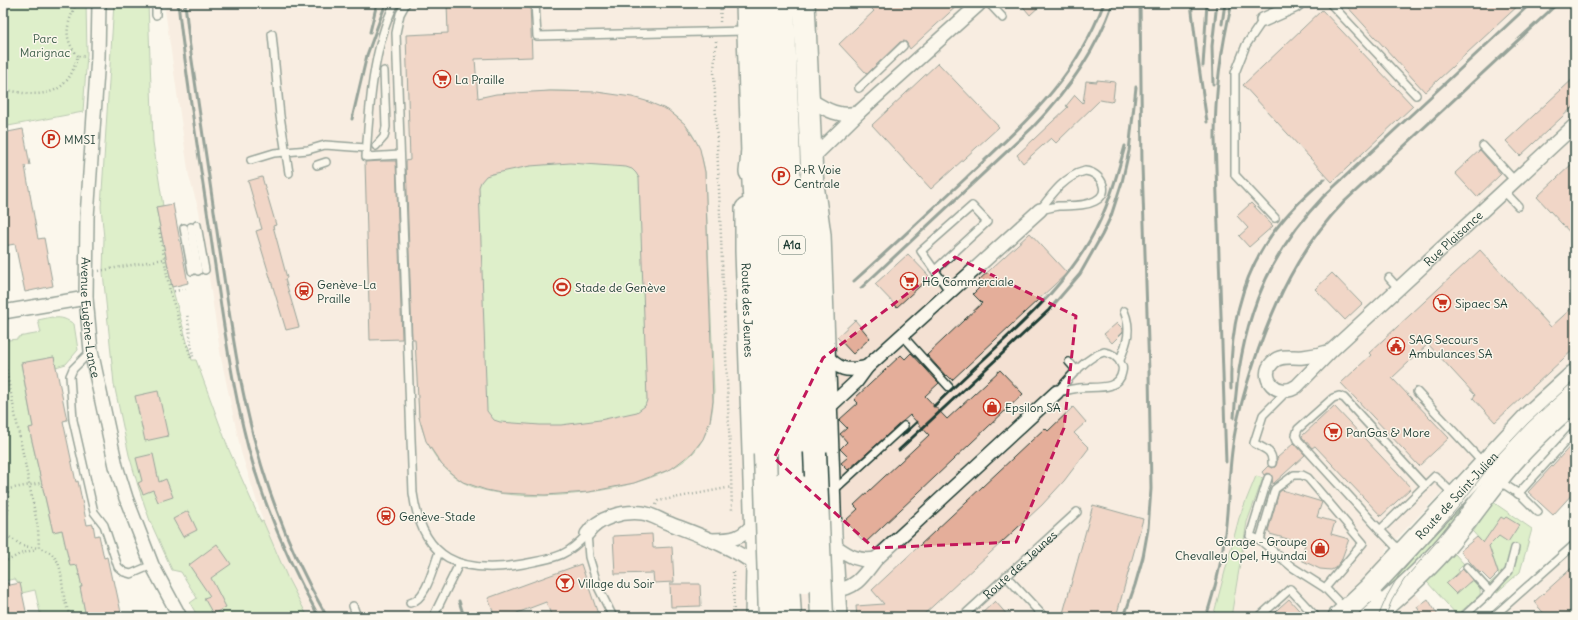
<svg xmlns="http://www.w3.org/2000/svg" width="1578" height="620" font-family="Delius,sans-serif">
<rect width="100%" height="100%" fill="#fbf7ec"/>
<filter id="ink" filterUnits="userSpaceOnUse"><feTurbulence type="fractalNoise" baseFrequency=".025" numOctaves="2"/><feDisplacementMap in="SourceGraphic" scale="8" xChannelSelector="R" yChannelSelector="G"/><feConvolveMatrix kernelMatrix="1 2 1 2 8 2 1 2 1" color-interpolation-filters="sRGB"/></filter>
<g filter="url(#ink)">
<g fill="#f4e1d3">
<path d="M164,3H1575V361L1510,421L1385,551L1433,617H308L288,579L263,521L241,452L221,358L199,211L189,177Z"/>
<path d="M1575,548V617H1498Z"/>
</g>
<g fill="#bae4a0" stroke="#6c906a">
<path d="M3,3H86L87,54L83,112L3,127Z"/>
<path d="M114,3H148L153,142L163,206L156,207L172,287L192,360H196L229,450L261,522L263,521L288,579L308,617H198L190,603L197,598L181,572L172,570L150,521L139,489L129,455L114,384L103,272L104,238L101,207Z"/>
<path d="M550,91C575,91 598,92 623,97C671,106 696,120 705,172L714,391C713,414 709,435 693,453C655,494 508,510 461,481C437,466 425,443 419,417L409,183L517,94Z"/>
<path d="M52,317L54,318C62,317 66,319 74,324L78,350L66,364L56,367L54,357L21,364L33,427L29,428L53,532L62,530L70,565H77L82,587H80L86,617H41L35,590L22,593L20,586L15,579L3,581V329L6,328L8,340L18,339V337L41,333L38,320Z"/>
<path d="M1575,383V391L1443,539L1390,587L1389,585L1397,574Z"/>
<path d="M1256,476L1263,478L1247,522L1231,617H1213L1239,518Z"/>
<path d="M1493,502L1532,529L1520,572L1496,593L1489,584L1499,575C1493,555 1487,547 1473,532Z"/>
<path d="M1455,554L1464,564L1458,570L1469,583L1472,581H1475C1479,586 1481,588 1480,595L1457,615L1427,582Z"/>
</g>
<g fill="#e4ae9a" stroke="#1f3d34" fill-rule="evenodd">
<path d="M447,3H530L532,57L475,59L478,98L496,94L550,91L597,92L632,97L646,101L668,110L685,124L696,141L700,149L705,172L713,401L710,421L703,439L692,453L671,469L634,483L589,492L545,495L501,493L486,490L463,482L452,474L442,465L426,441L419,417L415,339H412L406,161L410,160L406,35L448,33ZM570,163L626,167L632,169L636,173L639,178L647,400L645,406L637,412L600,420L561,425H540L500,422L494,420L487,411L479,187L481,182L486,176L492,174L530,166Z"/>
<path d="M866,3H960L910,49L906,42L904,41L900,42L867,74L839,44L874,11Z"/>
<path d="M1020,3H1043L1030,15Z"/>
<path d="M1344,3H1521L1425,92Z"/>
<path d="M1322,10L1413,106L1332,182L1243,85Z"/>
<path d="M938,63L999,127L931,189L872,125Z"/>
<path d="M1575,77V105L1520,156L1506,141Z"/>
<path d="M1097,80L1115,82L1113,100L1111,102L1100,100L1056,143L1051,138L1023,163L1017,155L1068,107L1066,106L1075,95L1083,103L1086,81L1097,82Z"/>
<path d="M23,129L30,165L25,166L38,239L44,238L53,286L25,292L15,244L4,246L3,240V133Z"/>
<path d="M1480,150L1501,174L1477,197L1455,173Z"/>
<path d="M381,161H396L402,339L370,340L365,162Z"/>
<path d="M1575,161V238L1537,197Z"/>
<path d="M262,177L276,225L273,226L287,278L285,279L299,327L286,330L256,231L262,229L248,181Z"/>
<path d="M1251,203L1273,226L1249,247L1239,236L1248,228L1237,216Z"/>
<path d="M173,204L188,283L172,287L156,207Z"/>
<path d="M1030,233L1067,273L952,380L947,375L946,376L927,355L982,303L973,294L983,284L979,280Z"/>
<path d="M1480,250L1551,327L1575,305V348L1495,422L1473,398L1475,395L1428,344L1392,378L1449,438L1419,466L1341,383L1371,355L1369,353Z"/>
<path d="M908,254L930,277L897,307L875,284Z"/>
<path d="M1332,273L1362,304L1345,320L1315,289Z"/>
<path d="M855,320L870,338L853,354L837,337Z"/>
<path d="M1117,323L1123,329V332L1112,343L1104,334Z"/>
<path d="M911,353L939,383L925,396L947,419L1000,370L1023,394L865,543L845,521L858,509L854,505L929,435L910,415L848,470L841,463L848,457L840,449L847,442L840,434L847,428L839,420L858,403L854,399L901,355L905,359Z"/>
<path d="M54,357L67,420L63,421L76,482L78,481L87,525L93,524L95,536L99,535L104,558L107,557L112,580H114L122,617H86L80,587H82L77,565L70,566L62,530L53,532L29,428L33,427L21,363Z"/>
<path d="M158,391L168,436L145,441L135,396Z"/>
<path d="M1334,406L1411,488L1381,516L1315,446L1312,448L1302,437V436Z"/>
<path d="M1073,407L1086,422L1074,433L1089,448L1064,481L1042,505L921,617H857L856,606L884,604L872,590L1045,428L1048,431Z"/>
<path d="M1575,441V491L1553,515L1528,492Z"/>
<path d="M1294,443L1305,455L1273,484L1271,474L1267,473L1264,475L1262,472L1268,466L1272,468L1275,467L1277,463V458Z"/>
<path d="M153,454L159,482L166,479L173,497L158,502L153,490L143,494L138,483L142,481L136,458Z"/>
<path d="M1282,490L1322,502L1317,517L1335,522L1331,534L1349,539L1341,561L1335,568L1331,570L1320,569L1301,560L1305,544L1270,534L1268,531L1279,492Z"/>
<path d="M1093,505L1143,519L1116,617H1062Z"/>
<path d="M188,511L197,530L183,537L173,519Z"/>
<path d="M1501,517L1504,519L1506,517L1519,525L1508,542L1499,536L1489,546L1498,573L1490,581L1481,572L1480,573L1460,551L1477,537L1483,543Z"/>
<path d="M652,534L653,548L672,547L674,582L654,583L653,573L615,574L613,536Z"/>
<path d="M217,544L231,564L211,578L226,607L213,614L204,598L210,596L189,565Z"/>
<path d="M581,564L599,617H552L546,602L517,613L518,617H495L488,598Z"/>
<path d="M1575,565V617H1547L1534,602Z"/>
<path d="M1463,569L1472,580L1456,594L1446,584Z"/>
<path d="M3,580L10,585L20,583L27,616L3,617Z"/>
<path d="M670,584H700L701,606L671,607Z"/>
<path d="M1289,599L1305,617H1270L1280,607Z"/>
<path d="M1428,599L1439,617H1423L1417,607Z"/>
<path d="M995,601L1009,617H978Z"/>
</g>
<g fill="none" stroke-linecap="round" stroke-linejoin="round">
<defs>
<g id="lane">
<path d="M156,3V15"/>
<path d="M395,3C373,46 369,109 366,157L400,155"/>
<path d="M406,3L400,14L396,33L413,493C422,560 461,575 523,564C553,558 566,558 587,534"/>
<path d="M535,3L537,36L745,31"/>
<path d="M989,3L1003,18"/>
<path d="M1330,3L1416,95"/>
<path d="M1263,20L1246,45L1235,73V175L1275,218"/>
<path d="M272,34L280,116L289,173"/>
<path d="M859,88L903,46"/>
<path d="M376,146L384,137L386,127L384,71"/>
<path d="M1483,146L1515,181"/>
<path d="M251,160L274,153L308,150L325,145L366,148"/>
<path d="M317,165L326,162"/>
<path d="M1085,171C1101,172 1112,193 1095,201C1083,207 1071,205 1058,206C1052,207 1046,209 1040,210C1052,194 1065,176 1085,171Z"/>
<path d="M1504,191L1518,206"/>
<path d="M197,225L205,270"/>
<path d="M191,227L198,271"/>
<path d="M184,228L192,271"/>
<path d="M935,270L987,222L972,206L921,251L950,292"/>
<path d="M1389,278L1399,289"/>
<path d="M902,335L949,387"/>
<path d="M91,351L73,369L70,376L73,420L94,512L104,525L118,567L124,572L131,574L152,565"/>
<path d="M1104,352C1111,353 1118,357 1121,364C1123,367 1123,369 1122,372C1119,392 1093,386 1079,388C1072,389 1064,391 1057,392C1069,378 1086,357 1104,352Z"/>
<path d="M1120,360C1127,342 1132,330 1124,311"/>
<path d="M1069,362L1077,371"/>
<path d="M1417,392L1484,464"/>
<path d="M1272,463C1273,450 1264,449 1254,443L1263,415L1287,391"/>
<path d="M1499,481L1522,496L1538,512"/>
<path d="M833,491L904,426"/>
<path d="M1518,494L1575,431"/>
<path d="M1380,530L1298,440L1296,435L1298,429L1333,398L1339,396L1344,398L1425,486"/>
<path d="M587,534L589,557L598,587L613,617"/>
<path d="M1260,540L1250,536L1268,478"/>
<path d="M1401,552L1380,530L1435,476L1454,495"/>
<path d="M1467,567L1490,592"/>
<path d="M1006,576L1044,617"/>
<path d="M1325,588L1292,567L1260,540L1275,489L1294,475H1302L1308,478L1363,543L1325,588L1345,609"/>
<path d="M410,603C427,599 433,567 439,552"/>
<path d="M353,606L357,617"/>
<path d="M435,617L434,615L459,564"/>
<path id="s1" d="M962,617L1077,512"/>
<path d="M1259,617L1290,589L1316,617"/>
<path d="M1463,617L1490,592L1509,571L1515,548"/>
<path d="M1493,617L1575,544"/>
</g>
<g id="street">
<path id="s2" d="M99,3L98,57L87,217L86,298L91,351L116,466L126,498L152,565L180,617"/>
<path d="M1263,20L1294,6L1298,3"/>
<path d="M809,99C825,109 840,119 859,112"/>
<path d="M811,159L859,112L978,5"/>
<path d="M3,312L86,298"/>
<path id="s3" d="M1331,351C1322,354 1313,356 1303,357C1293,358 1281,354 1273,362C1257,377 1278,400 1297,386L1331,351L1575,125"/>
<path d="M825,354C838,370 847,372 867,367"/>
<path d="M827,409L856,382L867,367L1040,210"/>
<path d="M587,534C598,517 624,511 642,513C651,514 660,520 668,523C696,534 734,547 757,566"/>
<path d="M712,540C733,540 742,539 755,522"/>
<path d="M832,544C848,555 856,562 876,559"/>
<path d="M1369,589L1384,606L1390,617"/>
<path d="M835,590C856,589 864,575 876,559L1057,392"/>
</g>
<g id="primary">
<path d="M747,3L752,154L750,172"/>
<path d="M804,3L812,177L820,235L831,535L836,617"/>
<path id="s4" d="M746,209V251L757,566L756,617"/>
<path id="s5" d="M1339,617L1369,589L1531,415L1575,375"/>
<path d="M1371,617C1396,596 1420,575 1442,550C1464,525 1483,497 1504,471C1525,445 1550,422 1575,400"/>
</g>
<g id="highway">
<path d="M765,3L782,484"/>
<path d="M783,3L801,487"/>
<path d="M752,154L757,250L765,454"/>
<path d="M812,177L808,235L815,452"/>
</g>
</defs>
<use href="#lane" stroke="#1f3d34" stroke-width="10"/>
<use href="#street" stroke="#1f3d34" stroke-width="16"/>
<use href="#primary" stroke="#1f3d34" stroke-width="24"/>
<use href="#highway" stroke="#1f3d34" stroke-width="25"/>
<g stroke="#1f3d34" stroke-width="2.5" stroke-dasharray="1 3" stroke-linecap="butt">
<path d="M76,3C68,24 61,36 78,56"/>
<path d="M720,22L721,3"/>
<path d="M716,41L714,71L731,475L732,512"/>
<path d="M3,89C24,94 53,100 68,79C73,72 75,64 78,56L86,57"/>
<path d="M159,229L170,292L191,358L193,357L187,313"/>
<path d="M99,271L164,259"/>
<path d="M170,292L186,289"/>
<path d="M3,354L38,528L39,548C64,554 60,575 64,596C65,603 68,610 70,617"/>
<path d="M3,477C10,493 11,510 3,526"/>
<path d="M3,490L41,483"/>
<path d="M656,505L658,501L732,487"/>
<path d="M3,533L23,546L39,548"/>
<path d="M3,561L9,560L20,554L36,549"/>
<path d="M733,572L734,617"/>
</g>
<use href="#lane" stroke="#fbf7ec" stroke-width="7"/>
<use href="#street" stroke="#fbf7ec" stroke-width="13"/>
<use href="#primary" stroke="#fbf7ec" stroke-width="21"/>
<use href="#highway" stroke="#fbf7ec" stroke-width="22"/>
<g stroke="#1f3d34" stroke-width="1">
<path d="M1378,617L1387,596L1399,575L1459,506L1498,455L1528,423L1575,380"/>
<path d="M1385,617L1392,600L1404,580L1438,540"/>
</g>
<g stroke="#1f3d34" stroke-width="3">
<path d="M178,3C186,77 198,150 209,224C220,298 229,374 248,447C264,506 289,563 319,617"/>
<path d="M185,3L189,40C200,111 210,182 220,252C228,302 234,352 245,401C261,476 288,550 327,617"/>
<path d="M1191,3L1197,53L1207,122"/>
<path d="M1222,24L1225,3"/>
<path d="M370,32L377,3"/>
<path d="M1203,66L1207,3"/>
<path d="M1213,84L1212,46L1217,3"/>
<path d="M352,119L367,55L386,3"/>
<path d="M854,281C892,247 929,212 966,178C1025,122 1074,82 1104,3"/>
<path d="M861,288L1033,127C1068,91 1096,51 1113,3"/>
<path d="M1231,389C1229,328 1242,268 1283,220C1295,205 1310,192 1324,179"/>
<path d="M934,406C957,384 980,363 1003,341C1036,310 1067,280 1090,240C1107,211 1116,179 1125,146"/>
<path d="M1234,418C1239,331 1262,261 1323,197L1531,3"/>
<path d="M902,436L917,422"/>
<path d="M899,450L1049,310L1080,274L1102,235L1111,216L1122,182L1129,151L1136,87"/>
<path d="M1226,462L1215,138C1215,92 1221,48 1232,3"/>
<path d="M459,601L464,617"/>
<path d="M453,615L454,617"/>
<path d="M1124,617L1135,585L1143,557L1148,529L1151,489L1149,372L1142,165L1140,3"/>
<path d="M1206,617C1214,592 1221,566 1224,540C1229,508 1228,476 1233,444C1237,416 1245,389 1254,362C1274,303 1300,247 1344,202L1558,3"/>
</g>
<defs>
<g id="highway-bridge">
<path d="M815,452L822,617"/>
<path d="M765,454L770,617"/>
<path d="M782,484L790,617"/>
<path d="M801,487L802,582"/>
</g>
</defs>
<use href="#highway-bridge" stroke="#1f3d34" stroke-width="25" stroke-linecap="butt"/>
<use href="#highway-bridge" stroke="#fbf7ec" stroke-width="22"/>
</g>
</g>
<path d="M0 0H1578V620H0ZM955,257L1076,316L1064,428L1016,542L874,548L774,458L823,358Z" fill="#fbf7ec" fill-opacity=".55" fill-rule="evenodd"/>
<path fill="none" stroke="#c2185b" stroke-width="3" stroke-dasharray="8 5" stroke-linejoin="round" d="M955,257L1076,316L1064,428L1016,542L874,548L774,458L823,358Z"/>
<defs>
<symbol id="supermarket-ring" viewBox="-11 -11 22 22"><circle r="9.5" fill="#fbf7ec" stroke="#c8321e" stroke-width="1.5"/><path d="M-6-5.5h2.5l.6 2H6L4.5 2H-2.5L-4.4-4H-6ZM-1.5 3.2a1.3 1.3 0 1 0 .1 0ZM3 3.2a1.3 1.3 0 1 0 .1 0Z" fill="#c8321e"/></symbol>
<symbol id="parking-ring" viewBox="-11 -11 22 22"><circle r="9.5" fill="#fbf7ec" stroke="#c8321e" stroke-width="1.5"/><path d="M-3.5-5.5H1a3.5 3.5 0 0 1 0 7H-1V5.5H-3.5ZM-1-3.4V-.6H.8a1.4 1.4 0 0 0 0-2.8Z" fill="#c8321e"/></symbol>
<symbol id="stadium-ring" viewBox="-11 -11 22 22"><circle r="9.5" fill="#fbf7ec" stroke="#c8321e" stroke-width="1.5"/><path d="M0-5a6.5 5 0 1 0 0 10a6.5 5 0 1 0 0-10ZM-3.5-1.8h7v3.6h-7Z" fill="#c8321e"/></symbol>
<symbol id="station-ring" viewBox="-11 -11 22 22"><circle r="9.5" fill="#fbf7ec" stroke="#c8321e" stroke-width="1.5"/><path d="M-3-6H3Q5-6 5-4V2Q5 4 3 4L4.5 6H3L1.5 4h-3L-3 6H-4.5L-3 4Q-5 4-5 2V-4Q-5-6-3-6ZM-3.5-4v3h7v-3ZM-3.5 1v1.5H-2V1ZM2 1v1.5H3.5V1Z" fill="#c8321e"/></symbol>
<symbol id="civic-ring" viewBox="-11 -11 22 22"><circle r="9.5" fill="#fbf7ec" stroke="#c8321e" stroke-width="1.5"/><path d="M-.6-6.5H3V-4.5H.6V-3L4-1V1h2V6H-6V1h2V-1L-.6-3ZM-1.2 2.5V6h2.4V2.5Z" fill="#c8321e"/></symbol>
<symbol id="shop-ring" viewBox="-11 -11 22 22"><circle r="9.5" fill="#fbf7ec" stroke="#c8321e" stroke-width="1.5"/><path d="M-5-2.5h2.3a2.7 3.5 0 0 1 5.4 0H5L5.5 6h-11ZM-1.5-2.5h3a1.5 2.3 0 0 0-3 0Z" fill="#c8321e"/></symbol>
<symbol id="bar-ring" viewBox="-11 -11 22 22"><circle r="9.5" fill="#fbf7ec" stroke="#c8321e" stroke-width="1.5"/><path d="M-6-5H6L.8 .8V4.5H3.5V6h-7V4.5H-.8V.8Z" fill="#c8321e"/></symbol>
</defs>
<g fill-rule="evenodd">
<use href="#supermarket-ring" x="432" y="69" width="20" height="20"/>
<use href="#parking-ring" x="41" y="129" width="20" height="20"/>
<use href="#parking-ring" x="771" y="166" width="20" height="20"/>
<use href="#supermarket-ring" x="899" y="271" width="20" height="20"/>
<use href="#stadium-ring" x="552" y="277" width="20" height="20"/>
<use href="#station-ring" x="294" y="281" width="20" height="20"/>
<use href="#supermarket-ring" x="1432" y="293" width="20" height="20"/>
<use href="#civic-ring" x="1386" y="336" width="20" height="20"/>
<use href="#shop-ring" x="982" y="397" width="20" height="20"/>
<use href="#supermarket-ring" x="1323" y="422" width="20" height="20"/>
<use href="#station-ring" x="376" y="506" width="20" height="20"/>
<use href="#shop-ring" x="1310" y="538" width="20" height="20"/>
<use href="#bar-ring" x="555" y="573" width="20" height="20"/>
</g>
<g text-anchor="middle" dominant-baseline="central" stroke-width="3" stroke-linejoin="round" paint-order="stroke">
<rect fill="#fbf7ec" stroke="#61756b" stroke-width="1" x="779" y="236" width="26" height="18" rx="3"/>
<g font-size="11" font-weight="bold" fill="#1f3d34">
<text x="792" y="245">A1a</text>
</g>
<g font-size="12" fill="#3e5e4a" stroke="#fbf7ec">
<text x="45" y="38">Parc<tspan x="45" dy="14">Marignac</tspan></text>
</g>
<g font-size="12" fill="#1f3d34" stroke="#fbf7ec" text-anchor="start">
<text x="455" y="79">La Praille</text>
<text x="64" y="139">MMSI</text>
<text x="794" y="169">P+R Voie<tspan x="794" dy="14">Centrale</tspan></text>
<text x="922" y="281">HG Commerciale</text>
<text x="317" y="284">Genève-La<tspan x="317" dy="14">Praille</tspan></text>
<text x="575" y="287">Stade de Genève</text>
<text x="1455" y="303">Sipaec SA</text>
<text x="1409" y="339">SAG Secours<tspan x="1409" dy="14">Ambulances SA</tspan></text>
<text x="1005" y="407">Epsilon SA</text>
<text x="1346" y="432">PanGas &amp; More</text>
<text x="399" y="516">Genève-Stade</text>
<text x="1307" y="541" text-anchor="end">Garage - Groupe<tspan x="1307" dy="14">Chevalley Opel, Hyundai</tspan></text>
<text x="578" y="583">Village du Soir</text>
</g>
<g font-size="12" fill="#1f3d34" stroke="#fbf7ec">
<text stroke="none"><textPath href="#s3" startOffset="328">Rue Plaisance</textPath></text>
<text stroke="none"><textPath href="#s4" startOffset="101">Route des Jeunes</textPath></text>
<text stroke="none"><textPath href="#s2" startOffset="315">Avenue Eugène-Lance</textPath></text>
<text stroke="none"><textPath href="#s5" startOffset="169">Route de Saint-Julien</textPath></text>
<text stroke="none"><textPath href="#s1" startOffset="78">Route des Jeunes</textPath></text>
</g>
</g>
<rect width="1578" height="620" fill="none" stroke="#fbf7ec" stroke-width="16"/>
<rect x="8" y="8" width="1562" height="604" fill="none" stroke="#1f3d34" stroke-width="1.5" filter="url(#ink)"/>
</svg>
